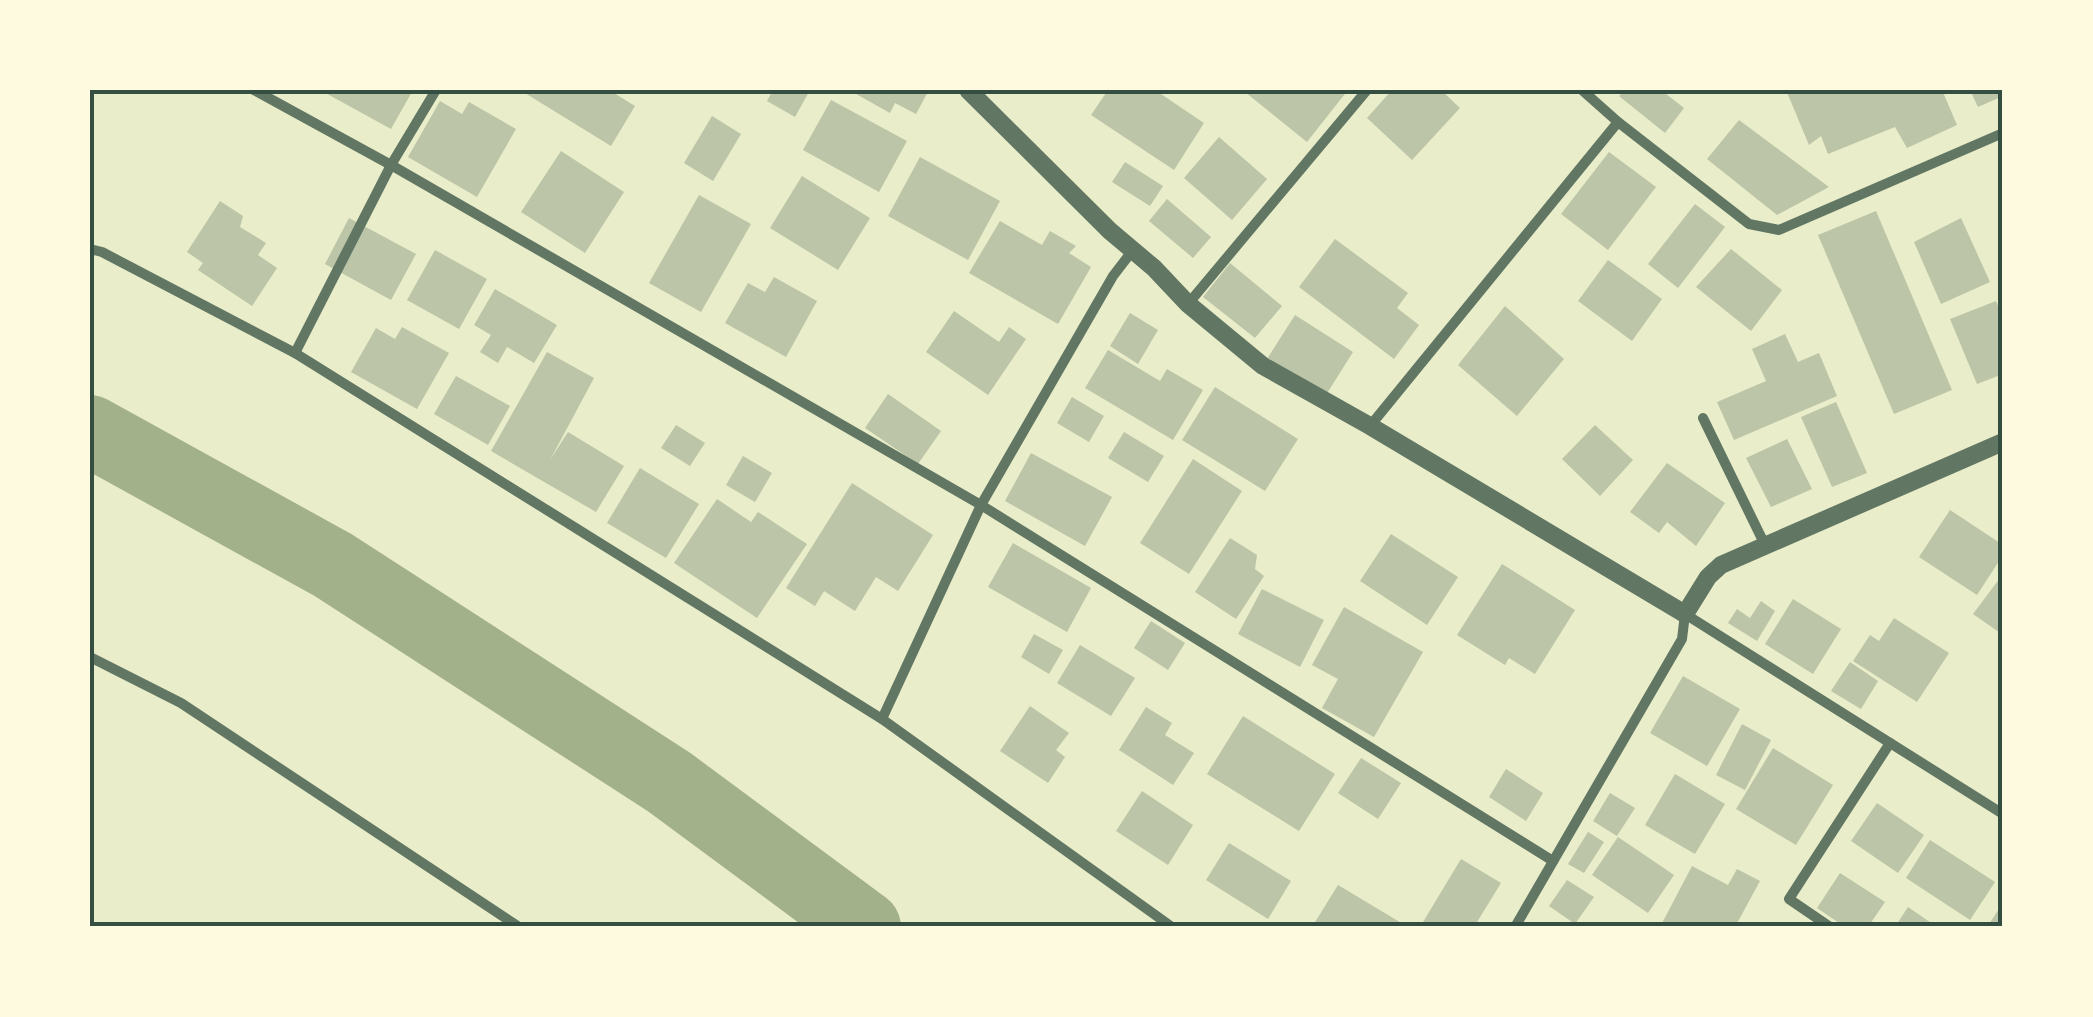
<svg xmlns="http://www.w3.org/2000/svg" width="2093" height="1017" font-family="'Work Sans',sans-serif">
<rect width="100%" height="100%" fill="#e9edc9"/>
<g fill="none" stroke-linecap="round" stroke-linejoin="round">
<path stroke="#a3b18a" stroke-width="72" d="M90,431L333,565L669,782L865,927"/>
</g>
<g fill="#bcc5a7">
<path d="M320,90H413L391,129Z"/>
<path d="M520,90H609L635,106L611,146Z"/>
<path d="M773,90H810L795,117L767,101Z"/>
<path d="M849,90H929L916,114L895,103L890,113Z"/>
<path d="M1108,90H1155L1204,123L1174,170L1091,115Z"/>
<path d="M1247,90H1348L1307,142L1245,92Z"/>
<path d="M1392,90H1441L1460,108L1412,160L1367,118Z"/>
<path d="M1625,90H1661L1684,108L1665,133L1619,96Z"/>
<path d="M1786,90H1942L1957,125L1907,148L1895,127L1828,154L1821,136L1809,145Z"/>
<path d="M1970,90H2003V96L1978,107Z"/>
<path d="M831,100L907,141L879,192L803,150Z"/>
<path d="M440,101L462,114L469,102L516,129L477,197L408,157Z"/>
<path d="M712,116L741,134L713,181L684,163Z"/>
<path d="M1739,120L1829,187L1777,215L1707,159Z"/>
<path d="M1219,137L1267,179L1232,220L1184,178Z"/>
<path d="M561,151L624,192L585,253L521,212Z"/>
<path d="M1609,152L1656,187L1608,250L1561,214Z"/>
<path d="M920,157L1000,201L968,260L888,216Z"/>
<path d="M1125,162L1163,186L1150,206L1112,182Z"/>
<path d="M802,176L870,218L838,270L770,228Z"/>
<path d="M699,195L751,224L701,312L649,283Z"/>
<path d="M1167,199L1211,237L1193,258L1149,221Z"/>
<path d="M220,201L243,216L240,227L266,243L258,255L277,268L252,306L198,270L203,263L187,252Z"/>
<path d="M1695,204L1725,227L1678,288L1648,264Z"/>
<path d="M1876,211L1952,390L1894,414L1818,235Z"/>
<path d="M349,218L416,254L391,300L325,264Z"/>
<path d="M1961,218L1990,282L1941,304L1914,242Z"/>
<path d="M1000,221L1042,245L1050,231L1076,246L1069,253L1091,267L1058,324L969,273Z"/>
<path d="M1335,239L1408,293L1397,308L1419,325L1394,359L1299,287Z"/>
<path d="M1731,249L1782,290L1751,331L1696,287Z"/>
<path d="M435,250L487,279L459,329L407,300Z"/>
<path d="M1608,260L1662,299L1632,341L1578,301Z"/>
<path d="M1230,263L1282,306L1255,338L1203,297Z"/>
<path d="M774,277L817,301L786,357L725,323L748,283L765,292Z"/>
<path d="M495,289L557,325L534,363L507,347L498,363L480,352L491,335L474,325Z"/>
<path d="M1996,301L2003,318V374L1977,384L1950,319Z"/>
<path d="M1505,306L1564,359L1517,416L1458,365Z"/>
<path d="M954,311L999,342L1009,327L1026,339L988,395L926,352Z"/>
<path d="M1130,313L1158,330L1138,364L1110,346Z"/>
<path d="M1295,315L1353,352L1326,395L1267,359Z"/>
<path d="M402,327L449,353L417,409L351,372L376,328L395,339Z"/>
<path d="M1785,334L1798,362L1819,353L1837,396L1734,440L1717,402L1766,381L1752,349Z"/>
<path d="M1108,350L1160,381L1167,369L1203,390L1173,440L1085,388Z"/>
<path d="M547,352L594,378L550,460L568,432L624,466L596,512L491,451Z"/>
<path d="M456,376L510,406L488,445L434,414Z"/>
<path d="M1215,387L1298,439L1265,491L1182,440Z"/>
<path d="M888,394L941,431L918,464L865,428Z"/>
<path d="M1072,397L1104,416L1089,442L1057,423Z"/>
<path d="M1836,402L1867,473L1832,487L1801,417Z"/>
<path d="M676,425L705,443L690,466L661,448Z"/>
<path d="M1595,425L1633,460L1600,496L1562,459Z"/>
<path d="M1124,432L1164,456L1148,482L1108,458Z"/>
<path d="M1787,439L1812,489L1771,507L1746,458Z"/>
<path d="M1031,453L1112,497L1085,546L1005,501Z"/>
<path d="M743,456L772,473L755,502L726,485Z"/>
<path d="M1193,459L1242,491L1189,574L1140,543Z"/>
<path d="M1667,463L1725,503L1696,546L1667,522L1659,533L1630,512Z"/>
<path d="M640,468L699,504L666,558L607,523Z"/>
<path d="M852,483L933,535L898,591L876,577L855,611L824,591L815,606L786,588Z"/>
<path d="M717,499L751,522L758,512L807,544L757,618L674,563Z"/>
<path d="M1950,510L2003,545V555L1977,595L1919,557Z"/>
<path d="M1391,534L1458,577L1427,625L1360,581Z"/>
<path d="M1230,538L1257,555L1255,569L1264,576L1236,619L1195,592Z"/>
<path d="M1013,543L1091,588L1067,632L988,587Z"/>
<path d="M1502,564L1575,610L1535,674L1509,658L1505,665L1457,635Z"/>
<path d="M2003,574V635L1973,614Z"/>
<path d="M1262,589L1324,620L1300,667L1238,634Z"/>
<path d="M1793,599L1841,629L1813,674L1765,644Z"/>
<path d="M1761,601L1775,611L1757,641L1728,623L1737,609L1750,618Z"/>
<path d="M1344,607L1423,652L1374,737L1322,708L1338,679L1312,665Z"/>
<path d="M1894,618L1949,653L1917,702L1853,661L1870,635L1879,641Z"/>
<path d="M1151,621L1185,643L1168,670L1134,648Z"/>
<path d="M1034,634L1063,650L1049,674L1021,657Z"/>
<path d="M1080,645L1135,678L1111,716L1057,683Z"/>
<path d="M1850,662L1878,681L1861,709L1831,691Z"/>
<path d="M1683,676L1740,709L1707,766L1650,733Z"/>
<path d="M1030,706L1069,733L1056,750L1065,757L1048,783L1000,751Z"/>
<path d="M1146,707L1172,723L1165,735L1194,753L1173,785L1119,750Z"/>
<path d="M1243,716L1335,774L1299,831L1207,774Z"/>
<path d="M1742,724L1771,740L1745,790L1716,775Z"/>
<path d="M1773,748L1833,785L1796,845L1736,809Z"/>
<path d="M1361,758L1401,783L1378,819L1338,793Z"/>
<path d="M1506,769L1543,793L1526,821L1489,797Z"/>
<path d="M1675,774L1725,804L1695,854L1645,825Z"/>
<path d="M1142,791L1193,825L1168,865L1116,831Z"/>
<path d="M1610,793L1635,808L1617,836L1593,821Z"/>
<path d="M1877,803L1924,835L1898,873L1851,841Z"/>
<path d="M1588,832L1604,842L1584,873L1568,864Z"/>
<path d="M1618,837L1674,875L1648,913L1592,875Z"/>
<path d="M1930,840L1995,882L1970,920L1906,878Z"/>
<path d="M1229,843L1291,881L1268,919L1206,880Z"/>
<path d="M1461,859L1501,883L1474,927H1420Z"/>
<path d="M1692,866L1728,885L1737,869L1760,881L1735,927H1660Z"/>
<path d="M1840,873L1885,902L1868,927H1845L1817,908Z"/>
<path d="M1567,880L1594,897L1575,924L1549,906Z"/>
<path d="M1338,885L1408,927H1312Z"/>
<path d="M2003,903V927H1987Z"/>
<path d="M1908,907L1937,927H1895Z"/>
</g>
<g fill="none" stroke-linecap="round" stroke-linejoin="round">
<g stroke="#617663" stroke-width="10">
<path d="M254,90L391,165L981,505L1553,861"/>
<path d="M1582,90L1618,122L1749,224L1779,230L2003,133"/>
<path d="M90,249L102,252L295,353L882,719L1172,927"/>
<path d="M1188,304L1367,90"/>
<path d="M295,353L391,165L436,90"/>
<path d="M1703,418L1765,545"/>
<path d="M1370,426L1618,122"/>
<path d="M90,657L181,703L519,927"/>
<path d="M882,719L981,505L1113,276L1133,250"/>
<path d="M1515,927L1682,639L1685,614L2003,814"/>
<path d="M1830,927L1789,899L1890,743"/>
</g>
<path stroke="#617663" stroke-width="18" d="M968,90L1110,231L1154,268L1188,304L1263,366L1370,426L1685,614L1708,577L1721,565L2003,442"/>
</g>
<rect width="2093" height="1017" fill="none" stroke="#fefae0" stroke-width="185"/>
<rect x="92" y="92" width="1908" height="832" fill="none" stroke="#344e41" stroke-width="4"/>
</svg>
